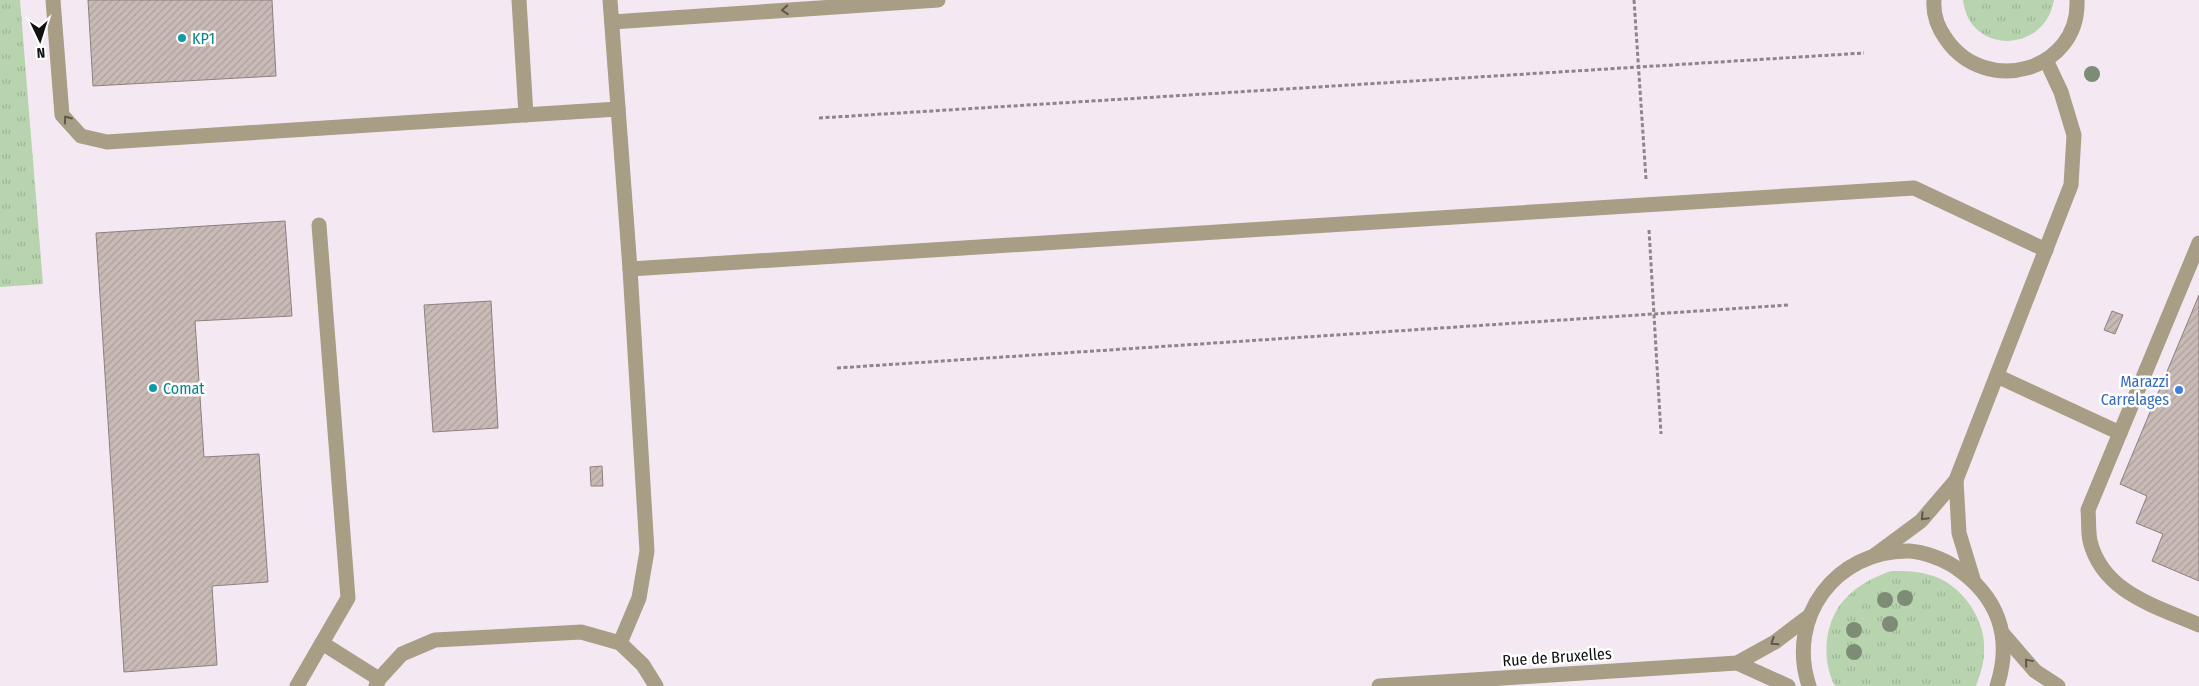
<svg xmlns="http://www.w3.org/2000/svg" width="2199" height="686" font-family="'Fira Sans Condensed',sans-serif">
<defs>
<pattern id="grass-tufts" width="24" height="20" patternUnits="userSpaceOnUse" patternTransform="scale(1.25)"><rect width="24" height="20" fill="#b8d4af"/><path d="M3 7l-1-3M5 7V3M7 7l1-3M15 17l-1-3M17 17v-4M19 17l1-3" fill="none" stroke="#9db596"/></pattern>
<pattern id="building-hatch" width="6" height="6" patternUnits="userSpaceOnUse" patternTransform="scale(1.25)"><rect width="6" height="6" fill="#c9bab6"/><path d="M-1 1l2-2M0 6l6-6M5 7l2-2" fill="none" stroke="#ac9f9c"/></pattern>
</defs>
<rect width="100%" height="100%" fill="#f4e9f3"/>
<g fill="url(#grass-tufts)">
<path d="M0,0H20L43,284L0,287Z"/>
<path d="M1963,0H2054C2045,54 1969,55 1963,0Z"/>
<path d="M1891,571C1905,571 1917,571 1930,575C1961,583 1987,620 1984,652C1984,664 1980,675 1976,686H1835C1821,660 1824,621 1845,599C1858,585 1874,577 1891,571Z"/>
</g>
<g fill="url(#building-hatch)" stroke="#8e807c">
<path d="M88,0H272L276,76L93,86Z"/>
<path d="M285,221L292,316L195,321L204,457L259,454L268,582L212,586L217,665L124,672L96,233Z"/>
<path d="M2199,295V581L2152,561L2163,534L2136,523L2147,496L2120,484Z"/>
<path d="M491,301L498,428L433,432L424,305Z"/>
<path d="M2112,311L2123,315L2115,334L2104,330Z"/>
<path d="M602,466L603,486H591L590,467Z"/>
</g>
<g fill="none" stroke-linecap="round" stroke-linejoin="round">
<g stroke="#8c858c" stroke-width="3" stroke-dasharray="4 2.5" stroke-linecap="butt">
<path d="M1634,0L1646,179"/>
<path d="M819,118L1864,53"/>
<path d="M1649,230L1661,434"/>
<path d="M837,368L1789,305"/>
</g>
<g stroke="#a79e85" stroke-width="15">
<path d="M53,0L62,115L81,136L107,142L618,109"/>
<path d="M519,0L526,115"/>
<path d="M610,0L630,269L647,551L639,598L620,643"/>
<path d="M1934,0C1933,14 1938,28 1946,39C1986,97 2080,71 2077,0"/>
<path d="M612,22L938,0"/>
<path d="M2199,243L2088,510C2089,520 2088,531 2090,541C2103,593 2156,606 2199,625"/>
<path d="M630,269L1914,188L2046,250"/>
<path d="M1997,376L2120,433"/>
<path d="M1956,480L1959,533L1973,579"/>
<path d="M1875,555L1921,521L1956,480L2071,185L2074,135L2061,92L2046,60"/>
<path d="M2003,634L2035,671L2058,686"/>
<path d="M322,643L379,679"/>
<path d="M1737,663L1788,686"/>
<path d="M297,686L348,598L319,225"/>
<path d="M376,686L379,679L402,654L435,640L581,632L620,643L643,665L656,686"/>
<path d="M1379,686L1737,663L1775,642L1808,617"/>
<path d="M1809,686C1786,617 1836,550 1909,551C1924,552 1943,559 1955,567C1998,596 2013,637 1997,686"/>
</g>
</g>
<g fill="#7d8d75">
<circle cx="2092" cy="74" r="8"/>
<circle cx="1905" cy="598" r="8"/>
<circle cx="1885" cy="600" r="8"/>
<circle cx="1890" cy="624" r="8"/>
<circle cx="1854" cy="630" r="8"/>
<circle cx="1854" cy="652" r="8"/>
</g>
<defs><path id="oneway-chevron" d="M-2-3.5L2.5 0L-2 3.5" fill="none" stroke-width="1.6" stroke-linecap="round" stroke-linejoin="round" transform="scale(1.25)"/></defs>
<g stroke="#5d574c">
<use href="#oneway-chevron" transform="translate(785 10) rotate(176)"/>
<use href="#oneway-chevron" transform="translate(67 119) rotate(-126)"/>
<use href="#oneway-chevron" transform="translate(1924 517) rotate(134)"/>
<use href="#oneway-chevron" transform="translate(1774 642) rotate(147)"/>
<use href="#oneway-chevron" transform="translate(2028 662) rotate(-130)"/>
</g>
<g fill="#0f9aa8" stroke="#fff" stroke-width="2">
<circle cx="182" cy="38" r="5"/>
<circle cx="153" cy="388" r="5"/>
</g>
<circle fill="#3f7fe0" stroke="#fff" stroke-width="2" cx="2179" cy="390" r="5"/>
<g text-anchor="middle" dominant-baseline="central" stroke-width="5" stroke-linejoin="round" paint-order="stroke">
<g font-size="16" fill="#0d838f" stroke="#fff" text-anchor="start">
<text x="192" y="38">KP1</text>
<text x="163" y="388">Comat</text>
</g>
<g font-size="16" fill="#366cbe" stroke="#fff" text-anchor="end">
<text x="2169" y="381">Marazzi<tspan x="2169" dy="18">Carrelages</tspan></text>
</g>
<g font-size="16" fill="#131013" stroke="#fff">
<text transform="translate(1557 657) rotate(-4)">Rue de Bruxelles</text>
</g>
</g>
<g transform="translate(40 40) rotate(176)" stroke="#ffffff" stroke-width="4" paint-order="stroke">
<path d="M0-4L9 19L0 12L-9 19Z" fill="#131013"/>
<text y="-8" font-size="14" font-weight="bold" text-anchor="middle" fill="#131013">N</text>
</g>
</svg>
